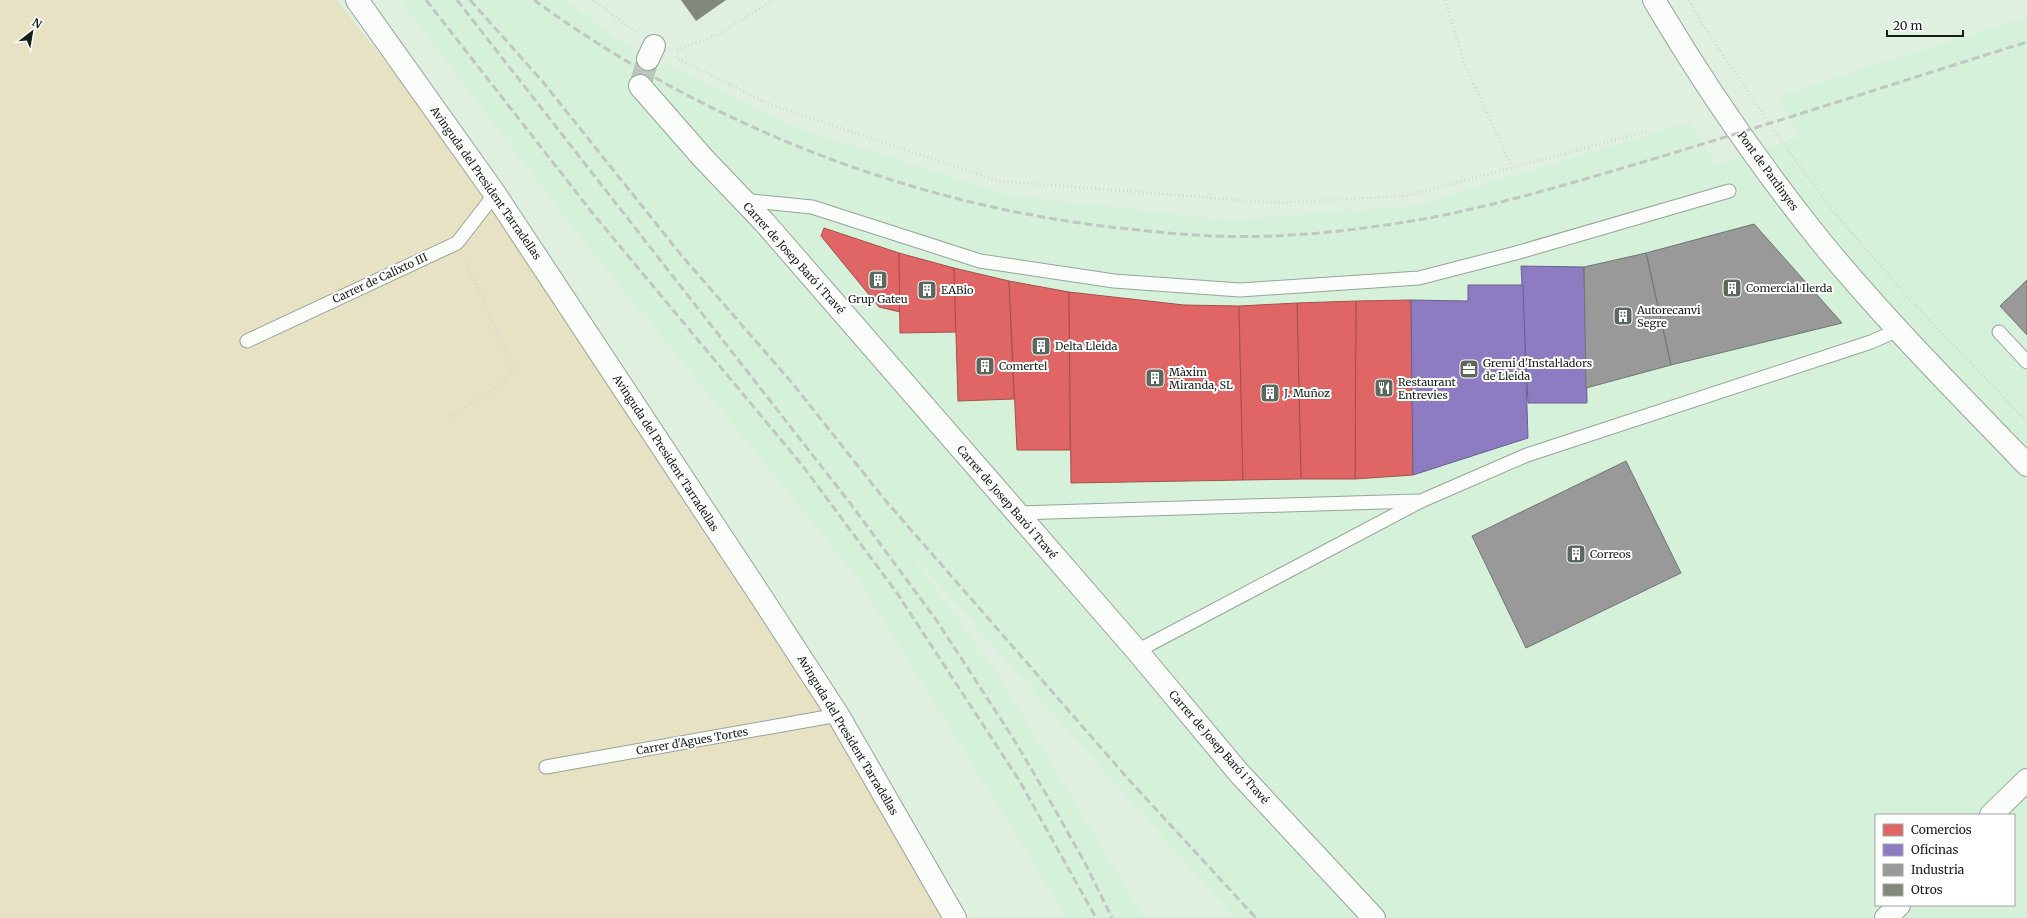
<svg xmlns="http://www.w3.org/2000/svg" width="2027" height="918" font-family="Merriweather,serif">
<rect width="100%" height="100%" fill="#dff0e1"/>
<path fill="#d5f1d9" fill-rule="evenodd" d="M400,0H565L626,45L795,127L1008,195L1228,220L1415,206L1690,122L1716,165L1801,136L1778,96L2027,17V918H1235L903,544L992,666L1144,918H1066L1061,907L856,575L576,231ZM1876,815H2014V905H1876Z"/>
<path fill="#e7e2c3" d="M0,0H337L424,111L528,255L837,729L942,918H0Z"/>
<g fill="#e06666" stroke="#a3514e">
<path d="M824,228L899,253L900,312L879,307L821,236Z"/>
<path d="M899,253L954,268L956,332L900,333Z"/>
<path d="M954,268L1009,281L1014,399L958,401Z"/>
<path d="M1009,281L1069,292L1070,450H1017Z"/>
<path d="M1069,292L1184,305L1239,306L1243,480L1071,483Z"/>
<path d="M1411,300L1413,475L1355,479L1356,301Z"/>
<path d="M1356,301L1355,479H1301L1297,303Z"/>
<path d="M1297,303L1301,479L1243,480L1239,306Z"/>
</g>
<g fill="#8e7cc3" stroke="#69608f">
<path d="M1521,266L1584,267L1587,403H1528Z"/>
<path d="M1468,285H1523L1528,438L1413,475L1411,300L1468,301Z"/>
</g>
<g fill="#999" stroke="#717472">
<path d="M1754,224L1842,323L1671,365L1646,253Z"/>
<path d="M1646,253L1671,365L1586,388L1584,267Z"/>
<path d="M2027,280V335L2000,306Z"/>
<path d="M1626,461L1681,573L1526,648L1472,536Z"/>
</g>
<path fill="#81897d" d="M681,0H726L696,21Z"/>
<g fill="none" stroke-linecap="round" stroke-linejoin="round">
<path stroke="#b6c6b8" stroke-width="22" stroke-dasharray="22 11" stroke-linecap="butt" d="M640,86L648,59"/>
<defs>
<g id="lane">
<path d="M742,200L812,207L980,261L1114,281L1240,290L1419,278L1516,253L1729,191"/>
<path d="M1999,332L2027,362"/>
<path d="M247,341L457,243L495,194"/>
<path d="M1017,513L1417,501"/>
<path d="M1137,651L1421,501L1527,455L1871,342L1898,330"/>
<path d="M546,767L838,715"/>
</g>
<g id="street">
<path d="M357,0L495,194L762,598L838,715L955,918"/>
<path d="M648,59L654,46"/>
<path d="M640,86L703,158L765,223L1137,651L1239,773L1374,918"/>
<path d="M1991,815L2027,780"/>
<path d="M1886,918L1899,905"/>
</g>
<path id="secondary" d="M1654,0C1704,85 1760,166 1822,243C1886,321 1958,393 2027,465"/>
</defs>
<use href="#lane" stroke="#96a498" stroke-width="15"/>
<use href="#street" stroke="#96a498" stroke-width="24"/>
<use href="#secondary" stroke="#96a498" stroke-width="24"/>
<g stroke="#d1d6d2" stroke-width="2.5" stroke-dasharray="1 3" stroke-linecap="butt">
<path d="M593,0L636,32"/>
<path d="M1445,0L1466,68L1512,167"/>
<path d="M1689,0L1706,30L1788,150L1837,216L1902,291L2027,422"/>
<path d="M677,50L720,34L773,0"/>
<path d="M675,57L769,104L999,181L1277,203L1406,196L1649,131"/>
<path d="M451,416L501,384L514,370L465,261"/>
</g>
<use href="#lane" stroke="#fafdfa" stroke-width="13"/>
<use href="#street" stroke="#fafdfa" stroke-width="22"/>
<use href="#secondary" stroke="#fafdfa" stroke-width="22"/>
<g stroke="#c1c6c2" stroke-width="3" stroke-dasharray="8 4" stroke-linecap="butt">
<path d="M426,0L594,215L802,465L897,593L1019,780L1096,918"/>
<path d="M457,0L850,503L937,621L1013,738L1049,799L1085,863L1112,918"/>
<path d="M470,0L543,82L682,256L793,384L885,500L1130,781L1256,918"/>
<path d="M534,0C710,128 922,210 1139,230C1183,235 1228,238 1273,236C1325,234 1378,227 1429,218C1502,204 1572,183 1643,162C1771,124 1899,82 2027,42"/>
</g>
</g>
<defs>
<symbol id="building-square" viewBox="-11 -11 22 22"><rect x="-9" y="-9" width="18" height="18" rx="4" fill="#5b685d" stroke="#fff"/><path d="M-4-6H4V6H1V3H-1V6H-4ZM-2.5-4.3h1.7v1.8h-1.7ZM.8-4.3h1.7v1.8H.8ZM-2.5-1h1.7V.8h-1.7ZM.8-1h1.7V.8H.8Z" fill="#fff"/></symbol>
<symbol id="office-square" viewBox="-11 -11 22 22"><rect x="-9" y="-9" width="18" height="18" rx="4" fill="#5b685d" stroke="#fff"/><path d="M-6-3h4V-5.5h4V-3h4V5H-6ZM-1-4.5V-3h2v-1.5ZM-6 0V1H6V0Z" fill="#fff"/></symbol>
<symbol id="restaurant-square" viewBox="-11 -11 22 22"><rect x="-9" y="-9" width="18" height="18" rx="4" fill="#5b685d" stroke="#fff"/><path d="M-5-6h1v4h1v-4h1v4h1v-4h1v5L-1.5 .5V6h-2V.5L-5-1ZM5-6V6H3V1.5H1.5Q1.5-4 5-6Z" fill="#fff"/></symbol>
</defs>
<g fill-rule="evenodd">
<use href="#building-square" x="867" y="269" width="22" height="22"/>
<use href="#building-square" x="1721" y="277" width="22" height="22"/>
<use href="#building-square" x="916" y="279" width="22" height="22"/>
<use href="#building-square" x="1612" y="305" width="22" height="22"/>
<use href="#building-square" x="1030" y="335" width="22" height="22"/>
<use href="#building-square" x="974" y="355" width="22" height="22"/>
<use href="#office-square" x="1458" y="358" width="22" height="22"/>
<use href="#building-square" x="1144" y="367" width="22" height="22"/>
<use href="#restaurant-square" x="1373" y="377" width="22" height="22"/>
<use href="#building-square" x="1259" y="382" width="22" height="22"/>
<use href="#building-square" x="1565" y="543" width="22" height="22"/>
</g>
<g text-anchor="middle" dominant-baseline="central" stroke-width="4" stroke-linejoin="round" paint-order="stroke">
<g font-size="11" fill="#141f16" stroke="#fff">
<text transform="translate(1768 171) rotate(54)">Pont de Pardinyes</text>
<text transform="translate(486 183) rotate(55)">Avinguda del President Tarradellas</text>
<text transform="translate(794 258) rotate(48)">Carrer de Josep Baró i Travé</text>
<text transform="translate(380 278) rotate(-25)">Carrer de Calixto III</text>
<text transform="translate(666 453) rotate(57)">Avinguda del President Tarradellas</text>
<text transform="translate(1007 502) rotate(49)">Carrer de Josep Baró i Travé</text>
<text transform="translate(848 735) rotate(59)">Avinguda del President Tarradellas</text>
<text transform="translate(692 741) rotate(-10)">Carrer d'Agues Tortes</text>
<text transform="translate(1219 747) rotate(49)">Carrer de Josep Baró i Travé</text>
</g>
<g font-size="11" fill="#141f16" stroke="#fff" text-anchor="start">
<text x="1746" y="288">Comercial Ilerda</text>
<text x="941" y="290">EABio</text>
<text x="878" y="299" text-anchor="middle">Grup Gateu</text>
<text x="1637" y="310">Autorecanvi<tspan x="1637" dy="13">Segre</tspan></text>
<text x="1055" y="346">Delta Lleida</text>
<text x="1483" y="363">Gremi d'Instal·ladors<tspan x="1483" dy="13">de Lleida</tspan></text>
<text x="999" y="366">Comertel</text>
<text x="1169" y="372">Màxim<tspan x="1169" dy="13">Miranda, SL</tspan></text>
<text x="1398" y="382">Restaurant<tspan x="1398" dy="13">Entrevies</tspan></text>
<text x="1284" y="393">J. Muñoz</text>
<text x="1590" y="554">Correos</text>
</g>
</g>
<rect x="1875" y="814" width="140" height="92" fill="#ffffff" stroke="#a1a5a2"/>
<rect x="1883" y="824" width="20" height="12" fill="#e06666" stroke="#a1a5a2"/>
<text x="1911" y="834" font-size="12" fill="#141f16">Comercios</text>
<rect x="1883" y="844" width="20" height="12" fill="#8e7cc3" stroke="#a1a5a2"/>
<text x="1911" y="854" font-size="12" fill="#141f16">Oficinas</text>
<rect x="1883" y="864" width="20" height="12" fill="#999999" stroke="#a1a5a2"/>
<text x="1911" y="874" font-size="12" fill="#141f16">Industria</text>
<rect x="1883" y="884" width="20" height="12" fill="#81897d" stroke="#a1a5a2"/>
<text x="1911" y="894" font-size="12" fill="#141f16">Otros</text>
<g transform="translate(32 32) rotate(31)" stroke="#ffffff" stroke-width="3" paint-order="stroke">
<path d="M0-3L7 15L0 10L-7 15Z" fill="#141f16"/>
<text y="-6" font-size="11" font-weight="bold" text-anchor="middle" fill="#141f16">N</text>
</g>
<path d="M1887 30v6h76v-6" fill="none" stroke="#141f16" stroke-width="2"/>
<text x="1893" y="30" font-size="12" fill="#141f16" stroke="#ffffff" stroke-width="3" paint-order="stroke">20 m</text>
</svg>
